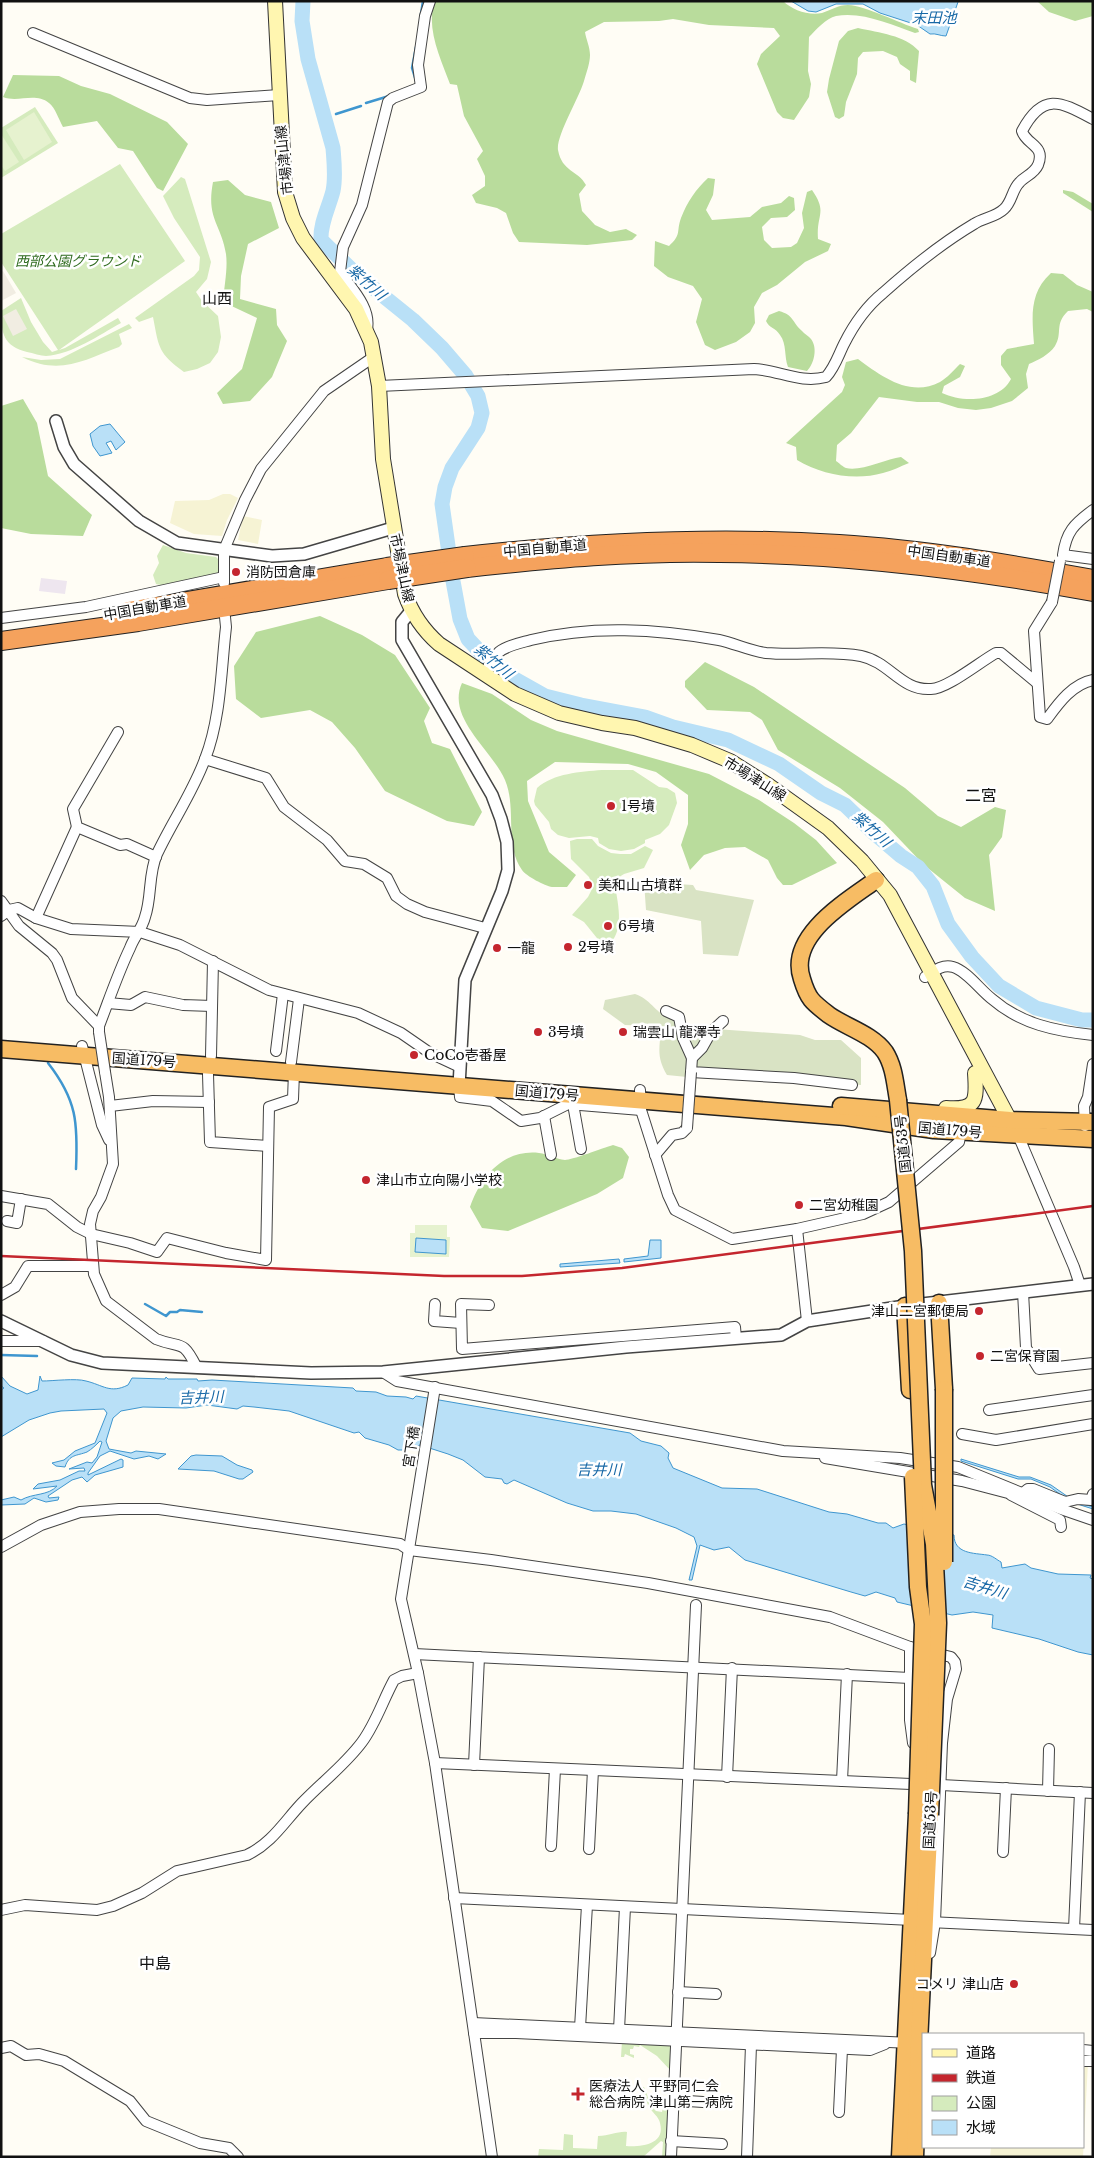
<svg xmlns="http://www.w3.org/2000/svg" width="1094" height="2158" font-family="'Libre Baskerville','Noto Sans JP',serif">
<rect width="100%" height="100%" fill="#fffdf5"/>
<path fill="#eee6ef" d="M41,578L67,581L65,594L39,591Z"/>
<g fill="#f6f3d4">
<path d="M223,494H230L238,498L227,520L222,536L194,534L170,523L175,501L209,500Z"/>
<path d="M243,516L262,520L258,544L238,540Z"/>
<path d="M1083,2063H1088L1083,2157H990L991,2147H1083Z"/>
</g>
<g fill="#d5ebbd">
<path d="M35,107L58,143L1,178V128Z"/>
<path d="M120,164L185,261L59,350L65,348L118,318L121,323C99,335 73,354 46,356C41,356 33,353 27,352C4,346 1,334 1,311L21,298L31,322L43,342L52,352L58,350L1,262V234Z"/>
<path d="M181,177L185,179L211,262L207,279L196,292L202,301L218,316L221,337L218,352L210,363L197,369L184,372C158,353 159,348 153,317L139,322L135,318L194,276L199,270L200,257L174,218L163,196Z"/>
<path d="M129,324L132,328L119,334L122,344L119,347C84,360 60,376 22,357L41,360L60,359Z"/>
<path d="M163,545L186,553L216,557L219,560L220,571L218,575L161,585L156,584L153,575L159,563L157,556Z"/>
<path d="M602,770H633L659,787L667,788L675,793L677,803L669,825L660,834L645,840V843L634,849L621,851L609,849L599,843L598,838L590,836L569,838L558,835L551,829L549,822L535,805L534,801L537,788C554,773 580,772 602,770Z"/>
<path d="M577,839H592L598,846L611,853L620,854H631L645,846L653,850L644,868L624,874L616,879L615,885C618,906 626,933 605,948L584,922L572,915L588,897L593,887L589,877L571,859L570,841Z"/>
<path d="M622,2041L672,2044L671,2071L657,2056L640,2045L639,2047L634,2046L633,2049H630V2054L634,2055V2058L625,2054L624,2057H621Z"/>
<path d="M644,2087L651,2105L656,2111L662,2112L663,2107H667V2089H669L666,2157H662L663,2142L661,2141L643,2157H538L539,2149L563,2150L564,2134L573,2135V2148L597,2149L598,2136C610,2136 618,2131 627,2132L626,2146C640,2147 666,2145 660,2123C659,2117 652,2112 649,2107C646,2101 644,2094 640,2088Z"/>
</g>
<g fill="#b9dc9c">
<path d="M435,1H783C792,10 809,16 822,13C831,10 838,5 848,5C866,6 899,23 918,29L919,32L915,33C892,25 862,11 836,16C826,18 816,30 809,37L808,71L811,84L809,97L794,120L783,118L777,112L757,64L761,54L780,36L774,28L709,25L673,19L659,21L604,22L585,32C586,39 590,47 590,55C590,63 586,74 584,81C579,98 556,136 558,150C562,172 578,170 586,185L579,194L582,211L595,225L610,232L626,229L637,235L632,240L587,245L519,242L513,233L506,213L497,208L476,203L472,195L485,186V176L477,159L483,151L464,116L457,85L450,84C441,60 425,27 435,1Z"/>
<path d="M1037,1H1093V16L1075,21L1049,12Z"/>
<path d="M858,28C880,33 904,35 919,51L916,83L910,80V71L900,64L897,57L883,51L863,52L858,58L857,74L846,102L844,116L839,119L835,117L827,92L829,79L839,41L848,31Z"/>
<path d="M13,75L59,76L81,86L110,94L167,122L188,144L163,191L157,188L133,151L118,148L97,121L63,127C59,120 55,107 49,103C35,92 18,103 3,97Z"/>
<path d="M708,178L715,179L713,195L706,210L712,220L750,217L762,207L781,203L789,196L794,198L795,210L787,217L771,218L762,227L764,240L772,248L791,247L797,243L804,228L802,213L807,192L812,190C828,213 816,214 818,239L831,244L828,251L805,262L777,285L762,293L754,307L755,323L750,332L736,342L715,350L705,345L696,322L702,299L693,286L668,277L654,266L655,241L669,246C682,234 676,232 681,218C687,202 696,189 708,178Z"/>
<path d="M228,180L245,195L271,202L279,228L248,244L241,276L240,299L276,309L277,325L287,341L272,377L250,401L223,404L217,393L242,369L257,318L223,302C224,287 228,269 226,254C221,223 206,219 213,182Z"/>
<path d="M1063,190L1073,192L1093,204V212L1063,193Z"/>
<path d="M1051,273L1063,274L1077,285L1093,292V312L1087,309L1068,311C1054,324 1063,333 1055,346C1049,355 1038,360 1029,364L1026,374L1028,388L1012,401L991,408L976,410L958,408L939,402H917L879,397L851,433L837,445L836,461C839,463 843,467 846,468C860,472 886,459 901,457L909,463C901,466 892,471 883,473C855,481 822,475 797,460L796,447L786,443L842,392L845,385L842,377L846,362L858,359C881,376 910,398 940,382C947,378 954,370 960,364L965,366L960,377L944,386L942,393C963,403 999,402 1011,379L1001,365V356L1007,349L1034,344C1032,317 1029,293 1051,273Z"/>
<path d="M779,311C794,315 792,322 802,331C804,334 809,336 811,339C818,348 814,364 807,371L788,367C784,357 787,344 780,335C776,328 769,328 766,321L769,315Z"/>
<path d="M23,399L37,423L48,476L92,515L83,536L31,534L1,528V406Z"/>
<path d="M320,616L362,635L395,655L430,708L424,721L432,743L450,749L482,812L474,826L447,821L385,791L355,748L332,722L310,710L261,718L236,699L234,666L256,632Z"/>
<path d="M705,662L754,687L905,788L938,816L961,827L995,807L1006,810L1002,837L989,855L995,911L965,898L924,865L883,822L840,788L778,750L762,720L750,712L707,710L685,687V681Z"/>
<path d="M462,683L492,694L531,720L557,731L709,774L759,800L794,823L816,840L837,863L792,885H783L777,878L768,860L745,847L725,848L704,855L690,870L681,845L688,824V795L656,772L628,764L555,762L527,781L528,801L549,852L576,875L567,887C562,887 557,887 552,887C545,886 526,876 522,870C504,844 517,808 505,780C492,750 446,718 462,683Z"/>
<path d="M613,1145L622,1148L629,1157L623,1178L597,1194L508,1231L482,1228L470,1207C481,1176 504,1149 539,1153C548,1154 556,1159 565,1160C572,1160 603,1148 613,1145Z"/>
</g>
<g fill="#d9e3c4">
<path d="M644,882L693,885L696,890L754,900L738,956L703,954L701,921L646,910Z"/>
<path d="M635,994C653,1000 655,1015 676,1021L689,1057L687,1077L667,1075C657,1058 659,1050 661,1030L655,1029L653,1026L625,1025L603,1009L605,1000Z"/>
<path d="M686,1025L706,1032L702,1042L693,1053L685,1037Z"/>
<path d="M716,1029L800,1035L815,1040H841L861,1058V1085L693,1070V1061Z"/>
</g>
<g fill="#e6f2cf">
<path d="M34,112L52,142L24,160L6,130Z"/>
<path d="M1,134L19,162L5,171L1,165Z"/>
<path d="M415,1225H447V1237H450L449,1257H410V1233H415Z"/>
</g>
<g fill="#f1ede2">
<path d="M3,271L16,293L1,301V272Z"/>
<path d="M16,309L27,329L13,336L3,316Z"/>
</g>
<g fill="#b9e0f7" stroke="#3f96cf">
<path d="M791,1H958V2L946,36C940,36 936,33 930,34L917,25L880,13L863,4H836L816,12L808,11Z"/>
<path d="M110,424L125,442L116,450L111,441L106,443L112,453L100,456L93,446L90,434L100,426Z"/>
<path d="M416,1238L446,1240V1254L415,1252Z"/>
<path d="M650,1240H661V1258L624,1262V1259L648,1256Z"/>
<path d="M619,1259L620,1263L560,1267V1264Z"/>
<path d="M1,1376L10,1386L27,1394L38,1390L40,1376L42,1381C53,1381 76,1378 86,1381C103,1385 110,1394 128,1385L132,1378L165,1379L166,1377L168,1379H197L198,1381L212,1380L353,1388L356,1391L376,1392L387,1396L406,1397L413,1399L416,1396L630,1433L641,1441L661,1446L669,1453L668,1458L673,1468L722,1488L757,1489L829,1512L847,1514L878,1523H886L893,1528L904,1524L954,1535C954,1554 974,1553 987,1555C992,1555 997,1560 1001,1562L1002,1568L1025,1564L1031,1568L1058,1574L1091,1575L1090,1578L1093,1579V1655L1078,1652L1039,1639L992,1628L993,1615L973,1612L952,1615L897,1602L895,1598L876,1592L865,1596L851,1592L745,1560L729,1547L714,1550L700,1545L692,1580H689L697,1546L694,1537L676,1528L636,1514L611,1511H593L567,1503L514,1480L507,1484L504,1483L502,1479L485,1477L463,1460L448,1454L420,1445L405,1450H398L389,1445L365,1438L359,1432L354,1433L289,1411L254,1407L243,1406L237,1409L207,1405L186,1408L143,1407L121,1411L113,1418L106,1441L109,1449L131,1453L136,1451L166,1454L158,1459L149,1456L134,1459L110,1451L100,1456L88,1473V1475L121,1459L123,1460V1467L95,1475L87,1482L82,1477L72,1480L48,1496L49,1498L59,1497L58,1500L46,1502L34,1498L25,1504L1,1505V1500L14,1497L21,1500C33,1493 48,1496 57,1486L33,1489L38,1484L60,1480L79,1471H85L84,1468L69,1469L87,1462L92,1463L97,1457L102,1442L100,1441C96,1445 92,1449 87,1452C77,1456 69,1454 65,1467L56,1466L52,1463L64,1460L75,1451L95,1443L107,1413L104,1409L61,1411L50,1413L29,1420L1,1437V1390L4,1388L1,1386Z"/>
<path d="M196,1455L222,1456L237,1465L252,1470L253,1472L243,1479H239L214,1471L178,1469L191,1456Z"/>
<path d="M961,1459L1019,1477H1030L1051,1485L1074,1501L1093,1507V1509L1071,1502L1050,1487L1031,1479H1018L961,1461Z"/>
</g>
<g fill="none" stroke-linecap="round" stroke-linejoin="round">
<g stroke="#3f96cf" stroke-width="2.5">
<path d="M421,14L423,1"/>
<path d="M416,81L412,68L416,47"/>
<path d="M366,103L389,96"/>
<path d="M336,114L361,106"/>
<path d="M48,1063C77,1100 78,1123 76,1169"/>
<path d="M145,1304L166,1316L170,1312H177L180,1310L202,1312"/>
<path d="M1,1355L37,1356"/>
</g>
<path stroke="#b9e0f7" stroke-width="15" d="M303,1L302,21L308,59L333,148C334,162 336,177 333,191C329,207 320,223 321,240L356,274L413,320L442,348L466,376L478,396L482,413L478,428L452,468L445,487L442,504L453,581L460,619L468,639L484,656L513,678L545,696L581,705L645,717L673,727L728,740L779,764L821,793L845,805L874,833L901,856L918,867L933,886L948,924L972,957L999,986L1036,1008L1082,1020H1093"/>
<defs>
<g id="minor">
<path d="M33,33L190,98L207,100L279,95"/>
<path d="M367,329C371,308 352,289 340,272L343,247L362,205L388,102L393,98L421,87L418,65L425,16L430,1"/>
<path d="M379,386L754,369C779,370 800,384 826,377C835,367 838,356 844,344C853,326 867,306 883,293C911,268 942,243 974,224C983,218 996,217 1004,209C1012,202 1012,190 1019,183C1025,176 1034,174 1038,165C1046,145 1026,145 1022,131C1043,91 1061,102 1093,119"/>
<path d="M1093,510C1074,524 1066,532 1063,555L1093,559"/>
<path d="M224,583V550L245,500L261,469L324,391L375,356"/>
<path d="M1052,602L1034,631L1040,717L1047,719C1058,704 1072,684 1093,680"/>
<path d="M1,618L86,607L224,577"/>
<path d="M484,674C488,667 493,658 499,652C508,645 520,643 531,640C593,625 656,629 719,640C734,643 750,651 766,653C798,656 829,650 861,656C890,662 901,691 931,689C947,689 981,661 996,653H1001L1037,683"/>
<path d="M118,732L73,809L77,827L120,845L127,844L156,857"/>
<path d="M205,759L266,778L284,807L327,840L345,861L364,864L387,878L396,896L407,904L425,912L485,928"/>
<path d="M1,901L19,926L52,953L57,960L72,998L99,1026"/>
<path d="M1,916L9,910L18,908L36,918L71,929L140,932L180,945L269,990L358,1013L401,1033L430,1053L460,1067"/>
<path d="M36,918L77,827"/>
<path d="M925,977C934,971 942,964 953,967C967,971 980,990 992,999C1021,1024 1055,1031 1093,1035"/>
<path d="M108,1003L131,1005L145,997L183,1005L212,1006"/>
<path d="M666,1011L679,1017L683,1038L692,1058"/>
<path d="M723,1021L711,1032L702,1048L692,1058L691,1072L794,1078L852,1085"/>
<path d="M99,1032V1026C109,1000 118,973 130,948C134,937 142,929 145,917C152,897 148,874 157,854C172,822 193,792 205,759C221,718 221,670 226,627L225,617"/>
<path d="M82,1046L102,1125L109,1140"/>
<path d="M276,1051L283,994"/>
<path d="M211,1056L213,961"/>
<path d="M291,1062L299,999"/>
<path d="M105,1072L109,1097L113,1164L101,1197L93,1211L90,1224L94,1274L106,1301L156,1339C181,1349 182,1338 196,1366"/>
<path d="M208,1074L210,1142L268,1146"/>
<path d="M459,1086L460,1097L492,1101L521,1121L540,1118L568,1104L641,1110"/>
<path d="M640,1090L641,1110L668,1195L675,1210L732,1239L797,1229L863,1214L889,1202L959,1142L962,1126"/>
<path d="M573,1104L581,1149"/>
<path d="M110,1106L153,1101L209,1102"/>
<path d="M544,1116L551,1155"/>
<path d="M1085,1126L1084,1106L1088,1097L1093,1064"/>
<path d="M1018,1135L1074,1267L1080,1285"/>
<path d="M655,1155L672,1135L682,1133L687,1128"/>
<path d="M1,1196L48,1204L77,1227L91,1234L130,1243L157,1252L167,1238L226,1253L266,1260L269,1107L293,1099L294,1072"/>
<path d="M7,1221L17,1223L21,1199"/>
<path d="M797,1229L807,1321"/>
<path d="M1023,1292L1026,1348L1039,1369L1093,1363"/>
<path d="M1,1295L15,1287L28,1266H93"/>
<path d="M435,1304L434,1321L461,1323"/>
<path d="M489,1305L461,1304L462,1349L735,1327L736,1338"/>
<path d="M1,1341H43"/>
<path d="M383,1372L397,1381L783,1451L900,1458L958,1467L1061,1509L1093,1520"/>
<path d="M435,1387L401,1599L418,1673L435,1763L492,2157"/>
<path d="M989,1410L1093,1395"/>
<path d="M962,1434L996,1440L1093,1424"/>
<path d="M825,1458L962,1481L1008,1493H1023L1028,1489H1033L1065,1502L1078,1499L1091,1500L1093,1494"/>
<path d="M1011,1495L1060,1520L1061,1527"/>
<path d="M1,1547L41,1525L80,1512L119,1509H159L400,1544L409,1550L491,1560L648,1583L830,1617L910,1647L951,1657L955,1662L956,1669L947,1699L942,1743L935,1922L930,1953"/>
<path d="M910,1647V1720L913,1743"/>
<path d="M414,1654L910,1678"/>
<path d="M435,1763L911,1784"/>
<path d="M474,1765L479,1657"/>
<path d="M727,1777L732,1668"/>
<path d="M842,1781L847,1674"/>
<path d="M941,1785L1093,1793"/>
<path d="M1048,1791L1049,1749"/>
<path d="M551,1846L555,1769"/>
<path d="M589,1849L593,1770"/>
<path d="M1003,1852L1006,1788"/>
<path d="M454,1898L912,1920"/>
<path d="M1,1910L25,1905L97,1910L113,1906L142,1893L177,1871L247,1855C272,1843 284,1822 302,1803C322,1782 345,1765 362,1742C376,1723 383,1700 394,1680L402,1676L418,1673"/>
<path d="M929,1922L1093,1930"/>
<path d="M1074,1929L1080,1792"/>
<path d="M678,1992L716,1994"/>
<path d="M473,2023L911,2043"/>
<path d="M580,2028L587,1905"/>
<path d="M619,2030L625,1907"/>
<path d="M474,2033H516L870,2050L885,2044"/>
<path d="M1,2048L11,2046L26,2055L39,2054L64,2061L130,2101L146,2121L200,2143L229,2148L238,2157"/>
<path d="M1083,2050L1093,2051"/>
<path d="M1083,2061H1093"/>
<path d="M673,2100L718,2103"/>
<path d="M839,2112L842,2049"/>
<path d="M671,2141L722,2144"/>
<path d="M671,2157L696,1605"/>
<path d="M747,2157L751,2045"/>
</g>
<g id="tertiary">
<path d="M56,421L64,447L74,464L139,521L177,543L272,556L304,554L393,528"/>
<path d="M411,611L402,622V640L492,795L501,819L507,842L508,870L502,891L465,980L459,1086"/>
<path d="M1,1321L71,1355L102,1363L311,1373L383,1372L626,1347L781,1335L807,1321L905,1306L1093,1284"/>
</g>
<g id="secondary">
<path d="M275,1L285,192L293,218L303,238L356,309L371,342L379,386L383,459L405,594C412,614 423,630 439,644L515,694L559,713L602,723L635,728L692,745L730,761L768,785L828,828L862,861L890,895L1014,1128"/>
<path d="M946,1108C977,1110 977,1101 975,1073"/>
</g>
<g id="trunk">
<path d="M876,880C847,901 787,936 802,979C808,999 812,1002 829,1015C846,1027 872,1034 885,1052C894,1066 895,1083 898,1100"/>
<path d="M1,1049L846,1117L934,1130L1093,1139"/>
<path d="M841,1106L1010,1120L1093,1122"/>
<path d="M939,1303L944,1389"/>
<path d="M905,1306L910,1390"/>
<path d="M900,2157L917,1814"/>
<path d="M915,2157L919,2043L930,1815"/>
</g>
<g id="motorway">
<path d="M465,556C590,542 714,536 839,544C924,549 1009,564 1093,579"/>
<path d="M467,568C551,559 635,551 720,553C846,554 969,569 1093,592"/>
<path d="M128,611L387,567"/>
<path d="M1,641L138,622L388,580"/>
</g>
</defs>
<use href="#minor" stroke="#444" stroke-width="12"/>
<use href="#tertiary" stroke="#444" stroke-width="14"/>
<use href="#secondary" stroke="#333" stroke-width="16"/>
<use href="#trunk" stroke="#222" stroke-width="19"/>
<use href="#motorway" stroke="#222" stroke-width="20"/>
<use href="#minor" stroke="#fff" stroke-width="10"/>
<use href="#tertiary" stroke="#fff" stroke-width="11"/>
<use href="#secondary" stroke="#fff6b0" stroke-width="14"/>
<use href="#trunk" stroke="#f7bc64" stroke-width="16"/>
<use href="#motorway" stroke="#f5a25d" stroke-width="18"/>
<path stroke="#c4262e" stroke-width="2.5" d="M1,1256L444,1276H522L622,1268L1093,1206"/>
<defs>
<g id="minor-bridge">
<path d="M1052,602L1060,561"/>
<path d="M99,1032L105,1072"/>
<path d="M687,1128L691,1072"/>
</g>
<g id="trunk-bridge">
<path d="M898,1100L913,1251L923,1485L934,1544L938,1623L930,1815"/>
<path d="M944,1389V1562"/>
<path d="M913,1477L918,1587L923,1624L917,1814"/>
</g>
<g id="motorway-bridge">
<path d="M387,567L465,556"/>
<path d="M388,580L467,568"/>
</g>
</defs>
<use href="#minor-bridge" stroke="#444" stroke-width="12" stroke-linecap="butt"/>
<use href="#trunk-bridge" stroke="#222" stroke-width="19" stroke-linecap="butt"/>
<use href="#motorway-bridge" stroke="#222" stroke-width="20" stroke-linecap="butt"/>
<use href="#minor-bridge" stroke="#fff" stroke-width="10"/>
<use href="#trunk-bridge" stroke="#f7bc64" stroke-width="16"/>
<use href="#motorway-bridge" stroke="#f5a25d" stroke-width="18"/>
</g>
<g fill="#c4262e" stroke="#fff" stroke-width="2">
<circle cx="236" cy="572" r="5"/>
<circle cx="611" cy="806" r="5"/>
<circle cx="588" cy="885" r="5"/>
<circle cx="608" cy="926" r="5"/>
<circle cx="568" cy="947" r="5"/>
<circle cx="497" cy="948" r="5"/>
<circle cx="538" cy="1032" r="5"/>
<circle cx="623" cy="1032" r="5"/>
<circle cx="414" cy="1055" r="5"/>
<circle cx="366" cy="1180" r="5"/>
<circle cx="799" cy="1205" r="5"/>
<circle cx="979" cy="1311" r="5"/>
<circle cx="980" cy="1356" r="5"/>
<circle cx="1014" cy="1984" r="5"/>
<path d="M575.5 2086.5h5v5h5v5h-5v5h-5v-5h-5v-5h5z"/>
</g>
<g text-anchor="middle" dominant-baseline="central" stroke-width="5" stroke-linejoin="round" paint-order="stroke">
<g font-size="14" fill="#111" stroke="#fff">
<text transform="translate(284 160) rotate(-96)">市場津山線</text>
<text transform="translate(545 548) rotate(-5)">中国自動車道</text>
<text transform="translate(949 556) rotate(8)">中国自動車道</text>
<text transform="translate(402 568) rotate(78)">市場津山線</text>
<text transform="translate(145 608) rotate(-10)">中国自動車道</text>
<text transform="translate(755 779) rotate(32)">市場津山線</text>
<text transform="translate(144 1060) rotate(4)">国道179号</text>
<text transform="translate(547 1093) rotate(5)">国道179号</text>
<text transform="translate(950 1130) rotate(5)">国道179号</text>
<text transform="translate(903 1144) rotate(-96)">国道53号</text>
<text transform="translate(411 1447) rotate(-81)">宮下橋</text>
<text transform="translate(930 1820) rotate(-87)">国道53号</text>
</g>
<g font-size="14" font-style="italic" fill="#2f6b1f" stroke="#fff">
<text x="78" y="261">西部公園グラウンド</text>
</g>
<g font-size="14" fill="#111" stroke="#fff" text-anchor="start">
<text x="246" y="572">消防団倉庫</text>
<text x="621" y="806">1号墳</text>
<text x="598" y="885">美和山古墳群</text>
<text x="618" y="926">6号墳</text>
<text x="578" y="947">2号墳</text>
<text x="507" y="948">一龍</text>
<text x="548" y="1032">3号墳</text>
<text x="633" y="1032">瑞雲山 龍澤寺</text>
<text x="424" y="1055">CoCo壱番屋</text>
<text x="376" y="1180">津山市立向陽小学校</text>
<text x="809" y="1205">二宮幼稚園</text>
<text x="969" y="1311" text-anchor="end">津山二宮郵便局</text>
<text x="990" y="1356">二宮保育園</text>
<text x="1004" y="1984" text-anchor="end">コメリ 津山店</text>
<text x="589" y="2086">医療法人 平野同仁会<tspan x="589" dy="16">総合病院 津山第一病院</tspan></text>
</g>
<g font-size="15" font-style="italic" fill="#1768a6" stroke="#fff">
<text x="934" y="17">末田池</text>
<text transform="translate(367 282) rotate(42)">紫竹川</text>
<text transform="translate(494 661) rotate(40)">紫竹川</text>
<text transform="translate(872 829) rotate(42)">紫竹川</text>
<text transform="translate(201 1397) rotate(-2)">吉井川</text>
<text x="599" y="1469">吉井川</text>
<text transform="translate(985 1587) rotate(17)">吉井川</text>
</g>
<g font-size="15" fill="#111" stroke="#fff">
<text x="217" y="298">山西</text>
</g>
<g font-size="16" fill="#111" stroke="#fff">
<text x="981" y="795">二宮</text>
<text x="155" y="1963">中島</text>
</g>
</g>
<rect width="1094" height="2158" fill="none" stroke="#111111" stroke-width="5"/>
<rect x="922" y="2033" width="162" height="115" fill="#ffffff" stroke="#a0a0a0"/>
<rect x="932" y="2049" width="25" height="8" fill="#fff6b0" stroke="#a0a0a0"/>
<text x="966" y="2058" font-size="15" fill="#111111">道路</text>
<rect x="932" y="2074" width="25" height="8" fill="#c4262e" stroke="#a0a0a0"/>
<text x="966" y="2083" font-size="15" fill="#111111">鉄道</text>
<rect x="932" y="2096" width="25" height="15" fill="#d5ebbd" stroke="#a0a0a0"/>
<text x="966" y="2108" font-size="15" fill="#111111">公園</text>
<rect x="932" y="2120" width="25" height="15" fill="#b9e0f7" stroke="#a0a0a0"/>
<text x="966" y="2133" font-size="15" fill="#111111">水域</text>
</svg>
